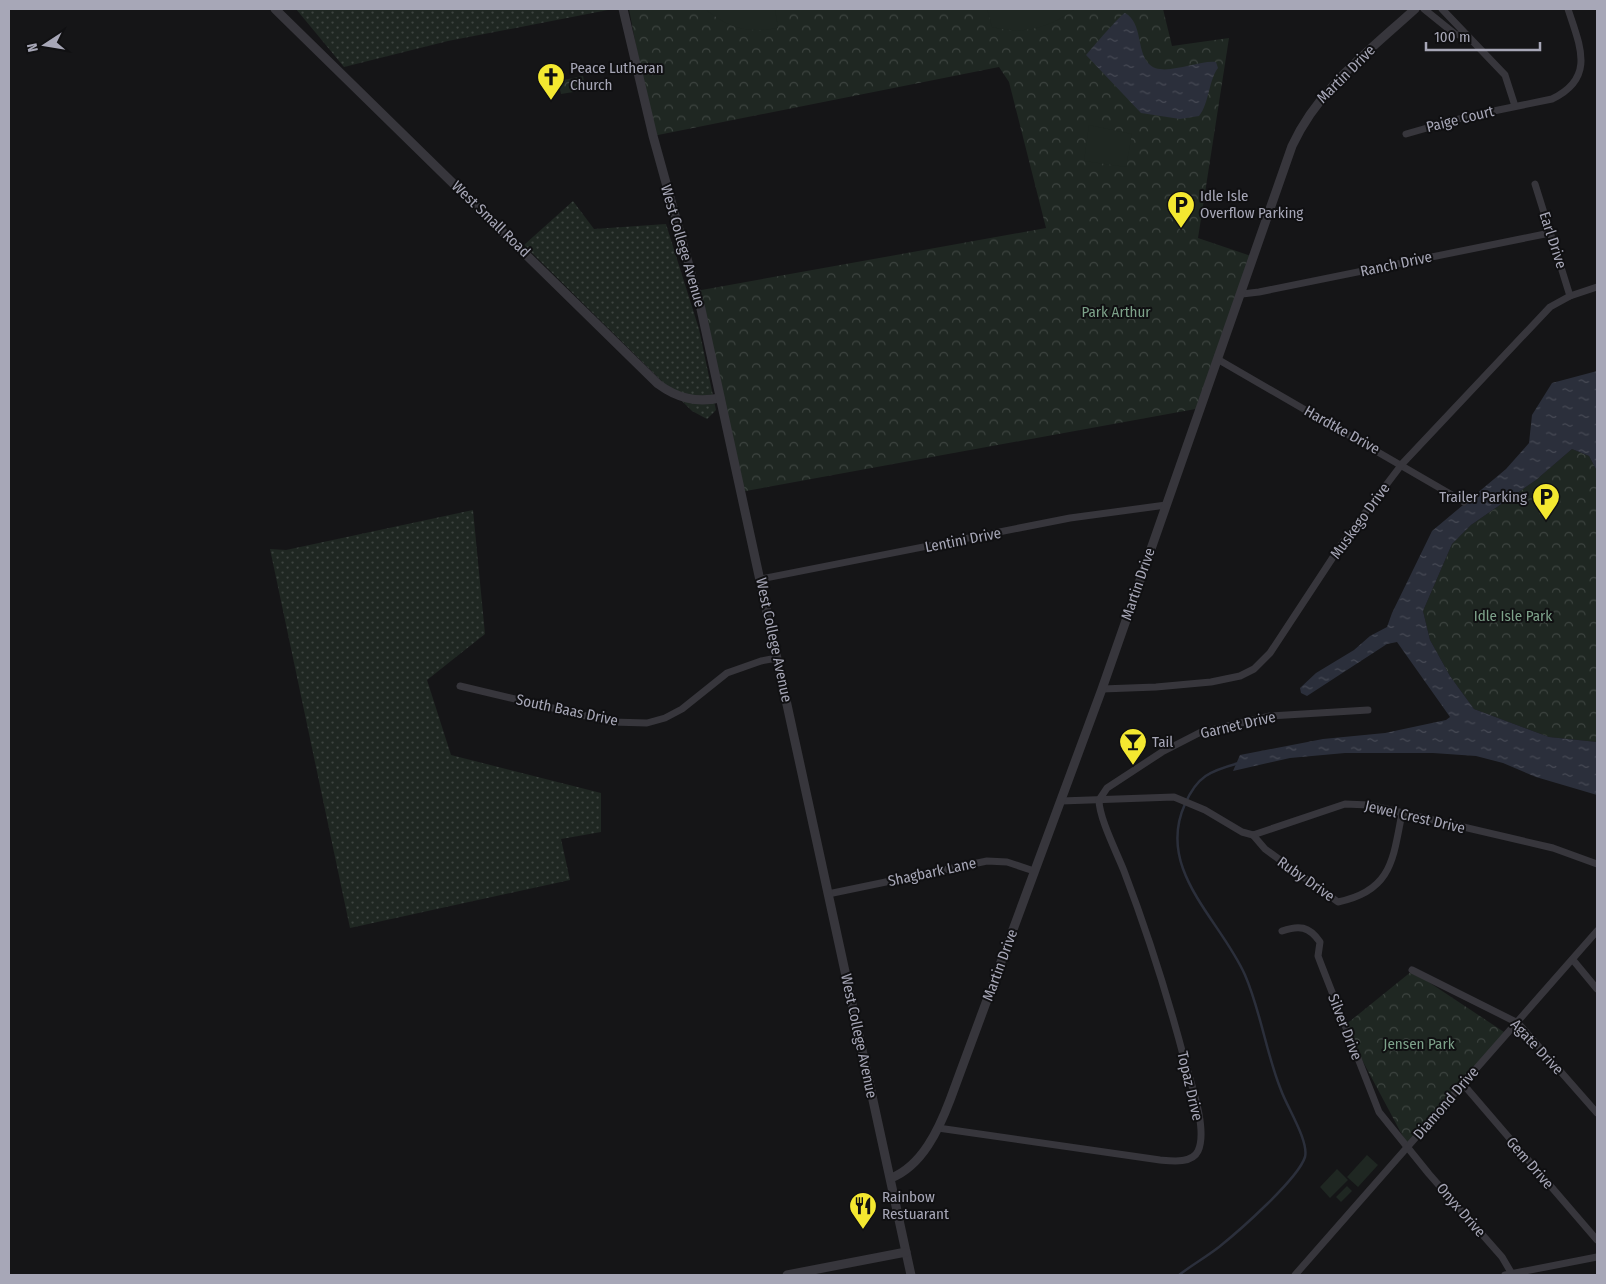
<svg xmlns="http://www.w3.org/2000/svg" width="1606" height="1284" font-family="'Fira Sans Condensed',sans-serif">
<defs>
<pattern id="grass-dots" width="8" height="8" patternUnits="userSpaceOnUse" patternTransform="scale(1.25)"><rect width="8" height="8" fill="#1f2722"/><path d="M2 2h.1M6 6h.1" fill="none" stroke="#3d4440" stroke-width="1.8" stroke-linecap="round"/></pattern>
<pattern id="park-crowns" width="20" height="18" patternUnits="userSpaceOnUse" patternTransform="scale(1.25)"><rect width="20" height="18" fill="#1f2722"/><path d="M2 6a3 3 0 1 1 6 0M12 15a3 3 0 1 1 6 0" fill="none" stroke="#3d4440"/></pattern>
<pattern id="water-ripples" width="26" height="14" patternUnits="userSpaceOnUse" patternTransform="scale(1.25)"><rect width="26" height="14" fill="#2b2f3b"/><path d="M2 4q2-2 4 0t4 0M15 11q2-2 4 0t4 0" fill="none" stroke="#474a55"/></pattern>
</defs>
<rect width="100%" height="100%" fill="#151517"/>
<g fill="url(#grass-dots)">
<path d="M296,9H608V10L448,41L344,67Z"/>
<path d="M573,201L594,229L666,224L699,329L716,410L707,419L692,411L524,245Z"/>
<path d="M473,510L485,634L427,680L451,755L601,793V832L561,839L570,880L350,928L270,549L286,550Z"/>
</g>
<g fill="url(#park-crowns)">
<path d="M629,9H1163L1172,46L1229,38L1198,238L1254,257L1201,408L740,492L696,291L1046,228L1009,82L999,67L653,136Z"/>
<path d="M583,76L586,90L561,94L558,81Z"/>
<path d="M1572,449L1589,456L1597,471V742L1549,737L1474,709L1450,676L1430,640L1423,611L1452,544L1471,525L1536,480Z"/>
<path d="M1412,971L1507,1034L1408,1146L1344,1026Z"/>
</g>
<g fill="#1f2722">
<path d="M705,9H775L778,28C746,33 730,29 705,9Z"/>
<path d="M987,9H1075C1049,28 1024,35 992,27Z"/>
<path d="M1089,125L1132,134L1126,167L1084,161Z"/>
<path d="M1367,1155L1378,1165L1358,1187L1347,1177Z"/>
<path d="M1337,1169L1348,1180L1330,1198L1320,1187Z"/>
<path d="M1347,1186L1352,1191L1341,1202L1336,1197Z"/>
</g>
<g fill="url(#water-ripples)">
<path d="M1125,13C1143,23 1136,50 1149,64C1162,78 1197,60 1216,62L1218,68C1209,79 1209,104 1199,116L1180,119L1141,113L1086,55C1092,48 1121,14 1125,13Z"/>
<path d="M1597,371V471L1589,456L1572,449L1536,480L1471,525L1452,544L1423,611L1430,640L1450,676L1474,709L1549,737L1597,742V795L1536,777L1503,763L1476,756L1433,753H1345L1290,758L1233,771L1240,755L1323,739L1385,733L1446,720L1450,717L1397,642L1387,644L1307,696L1301,693L1300,688L1316,673L1354,650L1370,636L1387,627L1392,613L1432,531L1506,469L1529,443L1532,415L1552,383Z"/>
</g>
<g fill="none" stroke-linecap="round" stroke-linejoin="round">
<path stroke="#2b2f3b" stroke-width="2.5" d="M1179,1275C1192,1265 1206,1257 1219,1247C1239,1231 1298,1179 1305,1157C1309,1141 1287,1107 1281,1090C1266,1053 1261,1012 1245,975C1221,920 1155,870 1185,804C1197,776 1210,771 1239,763"/>
<g stroke="#37363c" stroke-width="7">
<path d="M1424,9L1455,34L1469,38"/>
<path d="M1442,9L1505,75L1515,106"/>
<path d="M1406,134L1469,116L1552,99C1596,78 1580,46 1568,9"/>
<path d="M1535,184L1570,296"/>
<path d="M1242,294L1259,292L1550,233"/>
<path d="M1219,360L1464,502"/>
<path d="M761,579L1070,518L1166,505"/>
<path d="M460,686L612,722L647,723L665,718L682,709L727,673L761,661L777,658"/>
<path d="M1102,689L1156,687L1211,682L1240,676L1254,669L1270,653L1343,542L1402,464L1550,307L1570,296L1597,287"/>
<path d="M1061,801L1174,797L1205,810L1242,832L1253,835L1345,804L1369,805L1553,848L1597,864"/>
<path d="M1253,835L1265,849L1338,902C1392,891 1393,859 1402,813"/>
<path d="M828,894L987,861L1007,862L1034,871"/>
<path d="M1282,931C1299,925 1309,926 1320,942L1318,956L1321,964L1379,1112L1429,1174L1502,1257L1512,1274"/>
<path d="M1573,960L1597,989"/>
<path d="M1412,970L1518,1023L1597,1113"/>
<path d="M1463,1084L1597,1240"/>
<path d="M938,1128L1160,1160C1171,1161 1192,1164 1198,1151C1208,1130 1191,1083 1185,1062C1168,997 1148,934 1124,871C1117,853 1099,818 1099,800L1107,788L1162,752L1199,733L1270,716L1368,710"/>
<path d="M1295,1275L1597,931"/>
<path d="M1505,1275L1597,1257"/>
</g>
<g stroke="#37363c" stroke-width="9">
<path d="M275,9L658,384C677,398 696,403 720,398"/>
<path d="M623,9L653,136L701,309L911,1275"/>
<path d="M891,1178C922,1166 939,1129 950,1100L1102,689L1292,146C1318,89 1369,51 1415,9"/>
<path d="M787,1275L906,1252"/>
</g>
</g>
<defs>
<symbol id="church-pin" viewBox="-11 -11 22 30"><path d="M0 17L-7.5 6A9.5 9.5 0 1 1 7.5 6Z" fill="#f4e830" stroke="#101012"/><path d="M-1.2-6h2.4v3.5h3.3v2.4h-3.3V6h-2.4V-.1h-3.3v-2.4h3.3Z" fill="#111"/></symbol>
<symbol id="parking-pin" viewBox="-11 -11 22 30"><path d="M0 17L-7.5 6A9.5 9.5 0 1 1 7.5 6Z" fill="#f4e830" stroke="#101012"/><path d="M-3.5-5.5H1a3.5 3.5 0 0 1 0 7H-1V5.5H-3.5ZM-1-3.4V-.6H.8a1.4 1.4 0 0 0 0-2.8Z" fill="#111"/></symbol>
<symbol id="bar-pin" viewBox="-11 -11 22 30"><path d="M0 17L-7.5 6A9.5 9.5 0 1 1 7.5 6Z" fill="#f4e830" stroke="#101012"/><path d="M-6-5H6L.8 .8V4.5H3.5V6h-7V4.5H-.8V.8Z" fill="#111"/></symbol>
<symbol id="restaurant-pin" viewBox="-11 -11 22 30"><path d="M0 17L-7.5 6A9.5 9.5 0 1 1 7.5 6Z" fill="#f4e830" stroke="#101012"/><path d="M-5-6h1v4h1v-4h1v4h1v-4h1v5L-1.5 .5V6h-2V.5L-5-1ZM5-6V6H3V1.5H1.5Q1.5-4 5-6Z" fill="#111"/></symbol>
</defs>
<g fill-rule="evenodd">
<use href="#church-pin" x="535" y="61" width="32" height="43"/>
<use href="#parking-pin" x="1165" y="189" width="32" height="43"/>
<use href="#parking-pin" x="1530" y="481" width="32" height="43"/>
<use href="#bar-pin" x="1117" y="726" width="32" height="43"/>
<use href="#restaurant-pin" x="847" y="1190" width="32" height="43"/>
</g>
<g text-anchor="middle" dominant-baseline="central" stroke-width="4" stroke-linejoin="round" paint-order="stroke">
<g font-size="15" fill="#a7a7b7" stroke="#101012" text-anchor="start">
<text x="570" y="68">Peace Lutheran<tspan x="570" dy="17">Church</tspan></text>
<text x="1200" y="196">Idle Isle<tspan x="1200" dy="17">Overflow Parking</tspan></text>
<text x="1527" y="497" text-anchor="end">Trailer Parking</text>
<text x="1152" y="742">Tail</text>
<text x="882" y="1197">Rainbow<tspan x="882" dy="17">Restuarant</tspan></text>
</g>
<g font-size="15" fill="#a7a7b7" stroke="#101012">
<text transform="translate(1346 74) rotate(-45)">Martin Drive</text>
<text transform="translate(1460 119) rotate(-14)">Paige Court</text>
<text transform="translate(491 219) rotate(44)">West Small Road</text>
<text transform="translate(1553 240) rotate(72)">Earl Drive</text>
<text transform="translate(683 246) rotate(74)">West College Avenue</text>
<text transform="translate(1396 264) rotate(-12)">Ranch Drive</text>
<text transform="translate(1342 430) rotate(29)">Hardtke Drive</text>
<text transform="translate(1360 521) rotate(-54)">Muskego Drive</text>
<text transform="translate(963 540) rotate(-11)">Lentini Drive</text>
<text transform="translate(1138 584) rotate(-71)">Martin Drive</text>
<text transform="translate(774 640) rotate(78)">West College Avenue</text>
<text transform="translate(567 710) rotate(12)">South Baas Drive</text>
<text transform="translate(1238 725) rotate(-13)">Garnet Drive</text>
<text transform="translate(1415 817) rotate(13)">Jewel Crest Drive</text>
<text transform="translate(932 872) rotate(-12)">Shagbark Lane</text>
<text transform="translate(1306 879) rotate(35)">Ruby Drive</text>
<text transform="translate(1000 965) rotate(-70)">Martin Drive</text>
<text transform="translate(1345 1027) rotate(69)">Silver Drive</text>
<text transform="translate(859 1036) rotate(78)">West College Avenue</text>
<text transform="translate(1537 1047) rotate(47)">Agate Drive</text>
<text transform="translate(1190 1086) rotate(77)">Topaz Drive</text>
<text transform="translate(1446 1103) rotate(-49)">Diamond Drive</text>
<text transform="translate(1530 1163) rotate(49)">Gem Drive</text>
<text transform="translate(1461 1210) rotate(49)">Onyx Drive</text>
</g>
<g font-size="15" fill="#7da28a" stroke="#101012">
<text x="1116" y="312">Park Arthur</text>
<text x="1513" y="616">Idle Isle Park</text>
<text x="1419" y="1044">Jensen Park</text>
</g>
</g>
<rect width="1606" height="1284" fill="none" stroke="#a7a7b7" stroke-width="20"/>
<g transform="translate(45 45) rotate(258)" stroke="#101012" stroke-width="4" paint-order="stroke">
<path d="M0-4L9 19L0 12L-9 19Z" fill="#a7a7b7"/>
<text y="-8" font-size="14" font-weight="bold" text-anchor="middle" fill="#a7a7b7">N</text>
</g>
<path d="M1426 42v8h114v-8" fill="none" stroke="#a7a7b7" stroke-width="2.5"/>
<text x="1434" y="42" font-size="15" fill="#a7a7b7" stroke="#101012" stroke-width="4" paint-order="stroke">100 m</text>
</svg>
